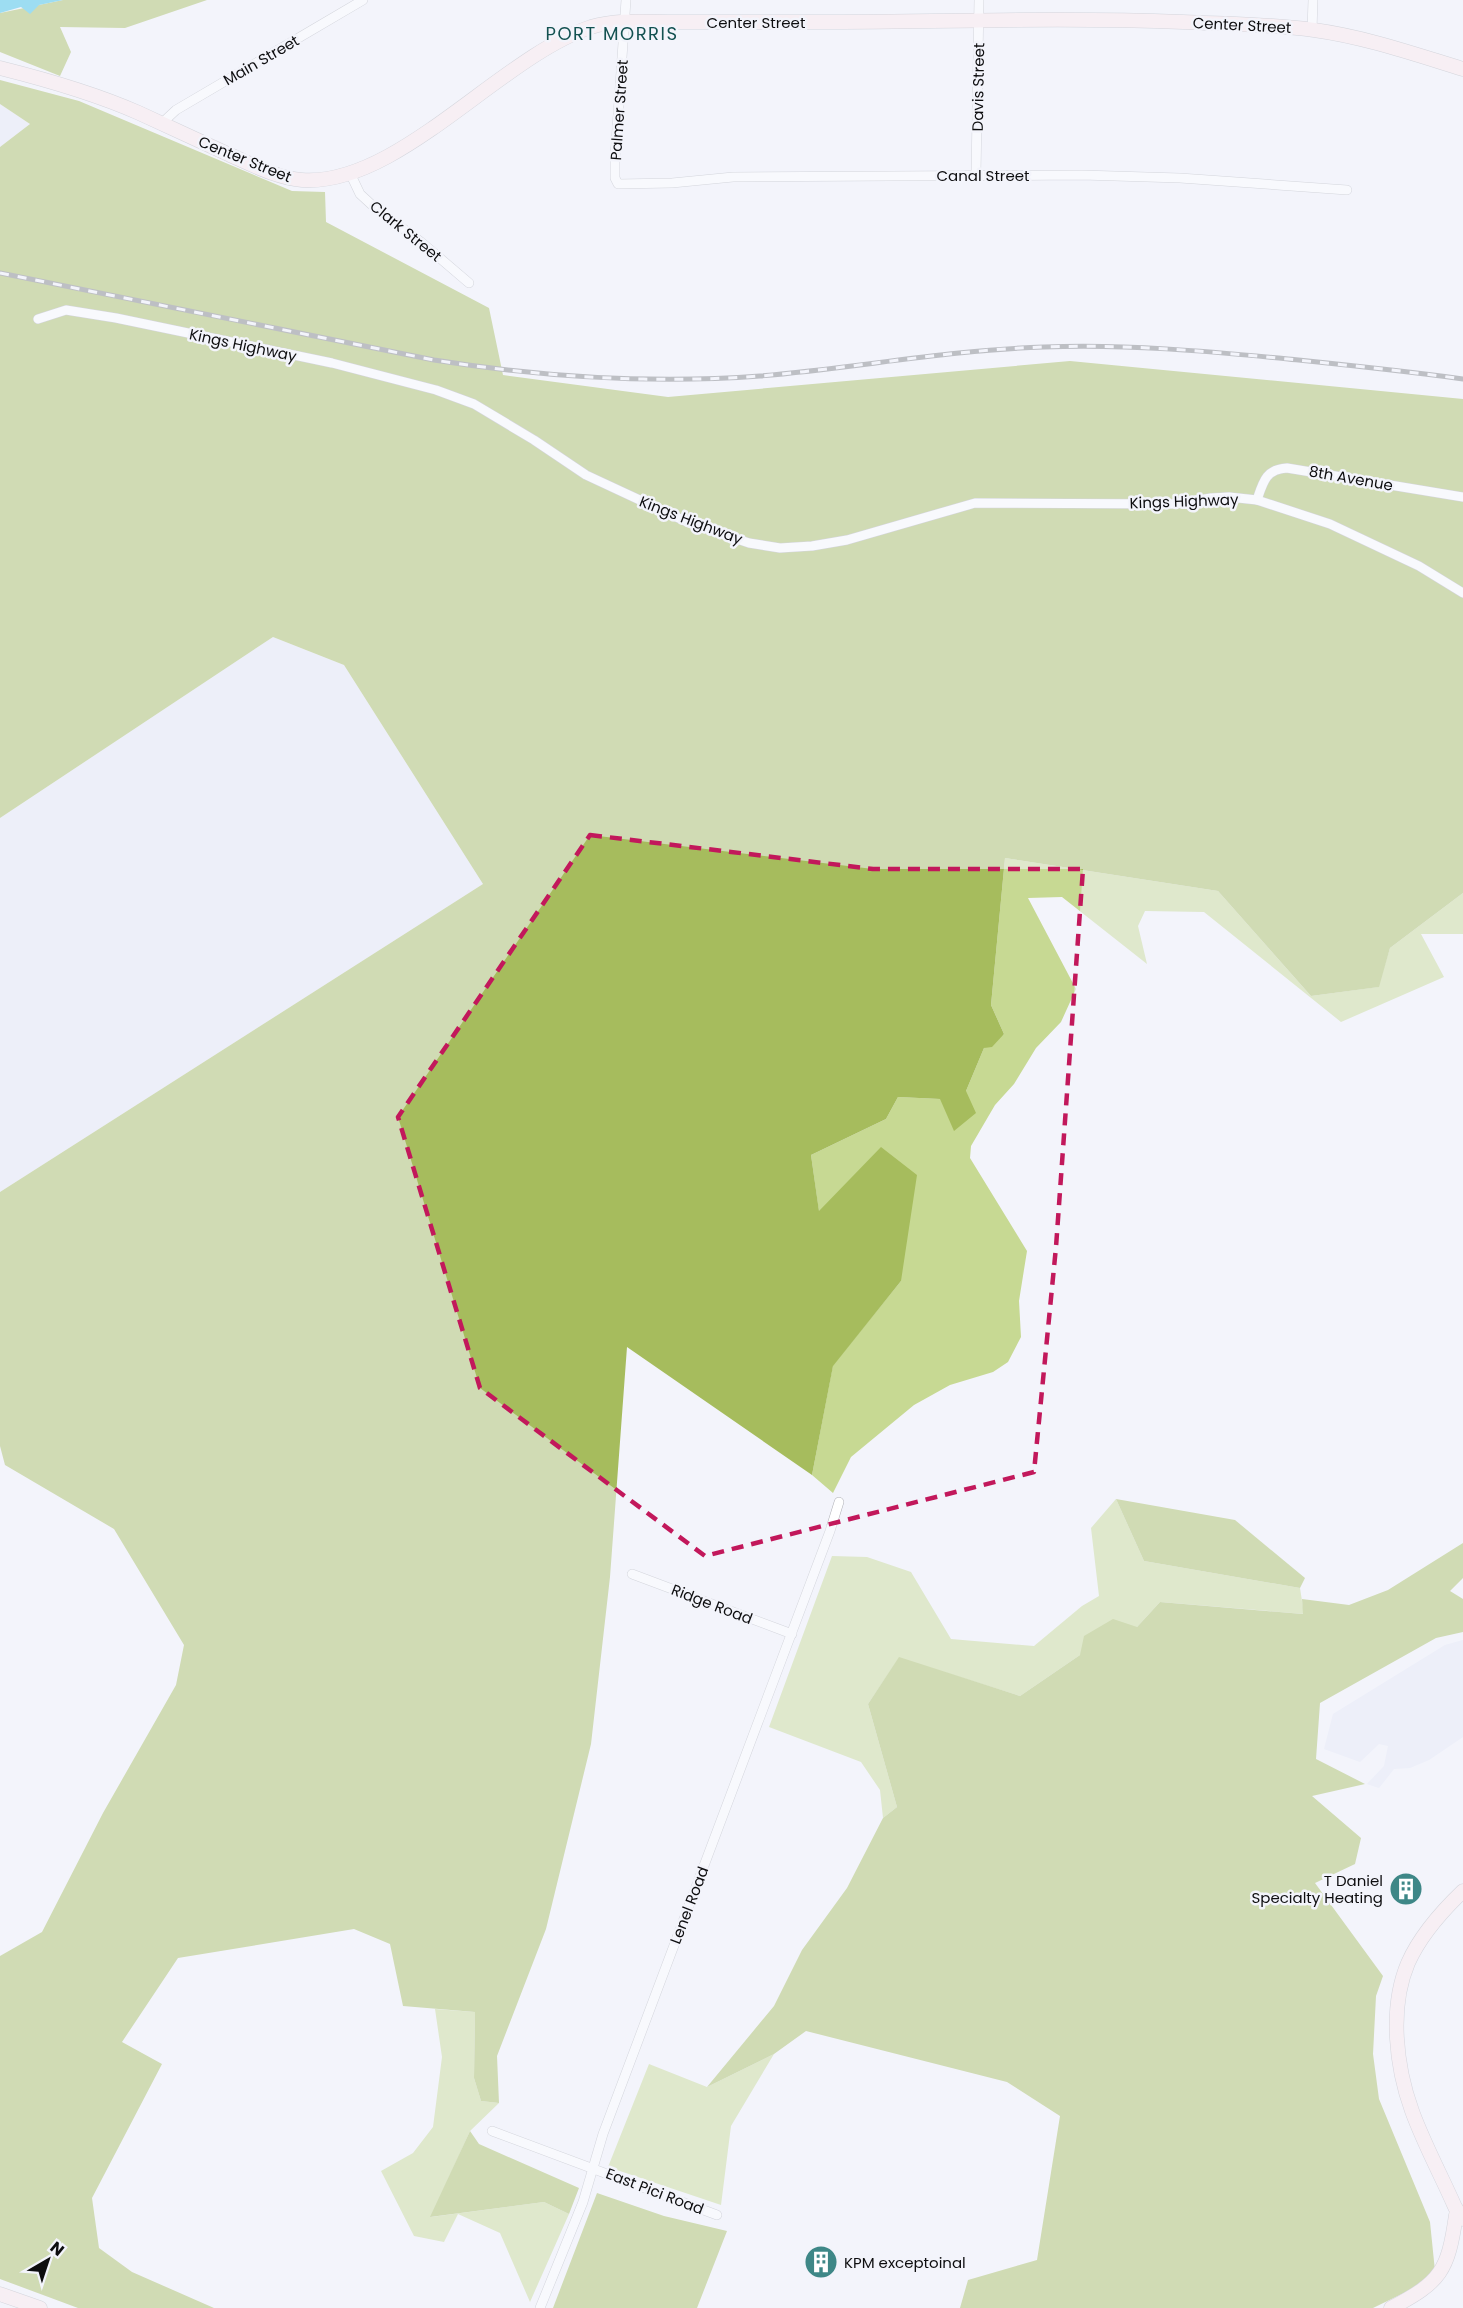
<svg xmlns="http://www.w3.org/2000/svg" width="1463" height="2308" font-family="Poppins,sans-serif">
<rect width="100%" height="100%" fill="#f3f4fb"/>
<g fill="#e6e8f6">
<path d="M0,104L30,124L0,147Z"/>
<path d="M273,637L344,665L483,884L0,1192V818Z"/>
<path d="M1463,1640V1737L1429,1760L1410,1768L1394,1769L1379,1788L1367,1784L1384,1766L1388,1746L1379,1744L1360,1762L1324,1749L1333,1714L1445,1645Z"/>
</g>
<g fill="#c7d993">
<path d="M1005,858L1218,891L1311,996L1378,987L1390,948L1463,893V934H1421L1444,977L1341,1022L1204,912L1145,911L1138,926L1147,964L1062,897L1028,898L1076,989L1061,1022L1036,1048L1014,1084L995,1105L971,1146L970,1158L1027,1251L1019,1301L1021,1337L1008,1362L993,1372L950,1385L914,1405L851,1457L833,1493L812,1475L833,1365L901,1281L819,1212L811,1155L886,1119L898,1097L940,1099L966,1091L984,1048L1004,1034L991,1005Z"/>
<path d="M1116,1499L1144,1561L1300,1588L1304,1614L1160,1602L1137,1627L1080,1655L1020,1696L899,1658L868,1704L897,1807L883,1818L880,1790L861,1762L769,1727L832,1556L867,1557L911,1572L951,1639L1034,1646L1082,1606L1099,1596L1091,1528Z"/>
<path d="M435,2009L475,2012L474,2078L481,2101L499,2103L470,2131L431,2217L544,2202L569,2214L530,2302L500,2233L458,2214L444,2242L414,2236L381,2171L413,2153L433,2127L442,2057Z"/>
<path d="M774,2054L731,2126L721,2205L608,2167L649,2064L707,2087Z"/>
</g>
<g fill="#a6bc5d">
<path d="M63,0H207L125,28L60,27L71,52L60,76L0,52V13Z"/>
<path d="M0,80L79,101L292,191L325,192L326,222L489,308L503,375L668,397L1070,361L1463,399V893L1390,948L1379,987L1311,996L1218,891L1005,858L991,1005L1004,1034L992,1047L984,1048L966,1091L976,1113L954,1131L940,1099L898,1097L886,1119L811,1155L819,1211L881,1147L917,1175L901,1281L833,1366L812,1475L627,1347L610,1577L591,1744L546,1929L497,2056L499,2103L481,2101L474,2078L475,2012L403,2006L390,1944L354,1929L178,1958L122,2042L162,2064L92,2198L99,2248L132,2272L214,2308H78L0,2279V1956L42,1932L103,1813L176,1685L184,1645L114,1529L5,1465L0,1446V1192L483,884L344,665L273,637L0,818V147L30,124L0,104Z"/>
<path d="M1116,1499L1235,1520L1305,1578L1300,1588L1144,1561Z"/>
<path d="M1463,1543V1578L1450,1591L1463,1599V1632L1436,1638L1320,1703L1316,1759L1365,1784L1312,1796L1361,1838L1355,1864L1315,1883L1383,1976L1376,1996L1373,2054L1379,2099L1430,2222L1435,2271L1410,2290L1373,2308H960L968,2280L1037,2260L1060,2116L1007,2082L806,2031L774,2054L707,2087L774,2006L802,1950L847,1888L883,1818L897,1807L868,1704L899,1657L1020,1696L1080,1655L1084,1636L1113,1619L1137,1627L1160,1602L1303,1614L1302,1599L1349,1605L1388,1590Z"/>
<path d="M470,2131L479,2144L579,2188L569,2214L544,2202L430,2217Z"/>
<path d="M597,2193L664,2216L727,2231L697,2308H553Z"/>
</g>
<path fill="#37c2e6" d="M0,0H63L39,5L30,14L21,7L0,13Z"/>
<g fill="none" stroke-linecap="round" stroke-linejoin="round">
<defs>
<g id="minor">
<path d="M626,0L615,158V178L618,184L672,183L733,177L1082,175L1180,178L1347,190"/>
<path d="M1312,30L1313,0"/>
<path d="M161,124L176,110L363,0"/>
<path d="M350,173L360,194L373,206L421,242L469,283"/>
<path d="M976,174L979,0"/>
<path d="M38,319L66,310L116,318L332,363L436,390L474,404L534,440L586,475L687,522L749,543L780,548L812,546L847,540L975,503L1175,504L1211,498L1229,497L1257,500L1330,524L1419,566L1463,593"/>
<path d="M1257,500C1263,482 1266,469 1287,468L1463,497"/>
<path d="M632,1574L792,1634"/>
<path d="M492,2131L717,2215"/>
<path d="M540,2308L583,2202L603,2134L830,1531L839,1502"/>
</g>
<g id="secondary">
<path d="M0,68C48,80 94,93 139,113C169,127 200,141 230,155C253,165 277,178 302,180C397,187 500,57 591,27C618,19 647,22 675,22C719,22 762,22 806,22C932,22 1058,17 1183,22C1227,24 1271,24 1314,30C1365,37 1414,54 1463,69"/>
<path d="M1463,1891C1441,1912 1420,1936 1408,1963C1389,2008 1396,2067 1412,2111C1424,2144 1441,2175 1455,2207L1463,2219"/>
<path d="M0,2294L40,2308"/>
<path d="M1391,2308C1441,2282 1448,2271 1456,2215"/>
</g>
</defs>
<use href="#minor" stroke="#b0b1b7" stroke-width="10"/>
<use href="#secondary" stroke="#b0b1b7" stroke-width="15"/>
<use href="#minor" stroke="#fff" stroke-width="9"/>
<use href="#secondary" stroke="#fce8ea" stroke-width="14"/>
<defs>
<path id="rail" d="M0,273L434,360C543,377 651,384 760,376C855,368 949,350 1044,347C1126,344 1206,351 1288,359C1346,365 1405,371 1463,379"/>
</defs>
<use href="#rail" stroke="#7d7e82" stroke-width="5"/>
<use href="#rail" stroke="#f3f4fb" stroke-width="3" stroke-dasharray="9" stroke-linecap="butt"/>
</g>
<path d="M0 0H1463V2308H0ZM590,835L873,869H1083L1056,1247L1034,1472L705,1556L480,1388L398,1117Z" fill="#f3f4fb" fill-opacity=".55" fill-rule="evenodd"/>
<path fill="none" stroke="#c2185b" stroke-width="4.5" stroke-dasharray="12 8" stroke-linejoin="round" d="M590,835L873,869H1083L1056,1247L1034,1472L705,1556L480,1388L398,1117Z"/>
<defs>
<symbol id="building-disc" viewBox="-11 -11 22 22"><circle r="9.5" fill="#3e8787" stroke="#f3f4fb"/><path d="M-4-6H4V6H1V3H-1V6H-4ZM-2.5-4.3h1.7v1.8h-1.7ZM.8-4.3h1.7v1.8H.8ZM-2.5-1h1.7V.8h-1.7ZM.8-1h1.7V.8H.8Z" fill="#fff"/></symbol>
</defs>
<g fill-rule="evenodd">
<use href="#building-disc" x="1387" y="1870" width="38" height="38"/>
<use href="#building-disc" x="802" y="2243" width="38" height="38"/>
</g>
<g text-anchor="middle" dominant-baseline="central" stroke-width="5" stroke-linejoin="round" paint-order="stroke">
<g font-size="15" fill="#0d0d0f" stroke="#f3f4fb">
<text x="756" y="22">Center Street</text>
<text transform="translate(1242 25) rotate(3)">Center Street</text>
<text transform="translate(261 60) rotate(-30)">Main Street</text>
<text transform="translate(978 87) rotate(-89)">Davis Street</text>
<text transform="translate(619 110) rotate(-86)">Palmer Street</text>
<text transform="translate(245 159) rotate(22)">Center Street</text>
<text x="983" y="175">Canal Street</text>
<text transform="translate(406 231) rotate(39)">Clark Street</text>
<text transform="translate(243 345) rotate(12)">Kings Highway</text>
<text transform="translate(1351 478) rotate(10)">8th Avenue</text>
<text transform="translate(1184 501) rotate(-2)">Kings Highway</text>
<text transform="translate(691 520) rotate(21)">Kings Highway</text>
<text transform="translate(712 1604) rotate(21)">Ridge Road</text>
<text transform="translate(689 1905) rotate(-69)">Lenel Road</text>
<text transform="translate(655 2191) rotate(21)">East Pici Road</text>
</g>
<g font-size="15" fill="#0d0d0f" stroke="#f3f4fb" text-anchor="end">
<text x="1383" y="1880">T Daniel<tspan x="1383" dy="17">Specialty Heating</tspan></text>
<text x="844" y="2262" text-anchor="start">KPM exceptoinal</text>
</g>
<g font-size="18" letter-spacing="1.5" fill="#135151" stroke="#f3f4fb">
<text x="612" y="33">PORT MORRIS</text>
</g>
</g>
<g transform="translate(48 2260) rotate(39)" stroke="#f3f4fb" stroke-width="4.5" paint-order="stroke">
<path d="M0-4.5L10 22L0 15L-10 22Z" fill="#0d0d0f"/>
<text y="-9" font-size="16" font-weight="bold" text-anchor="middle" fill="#0d0d0f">N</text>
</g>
</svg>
